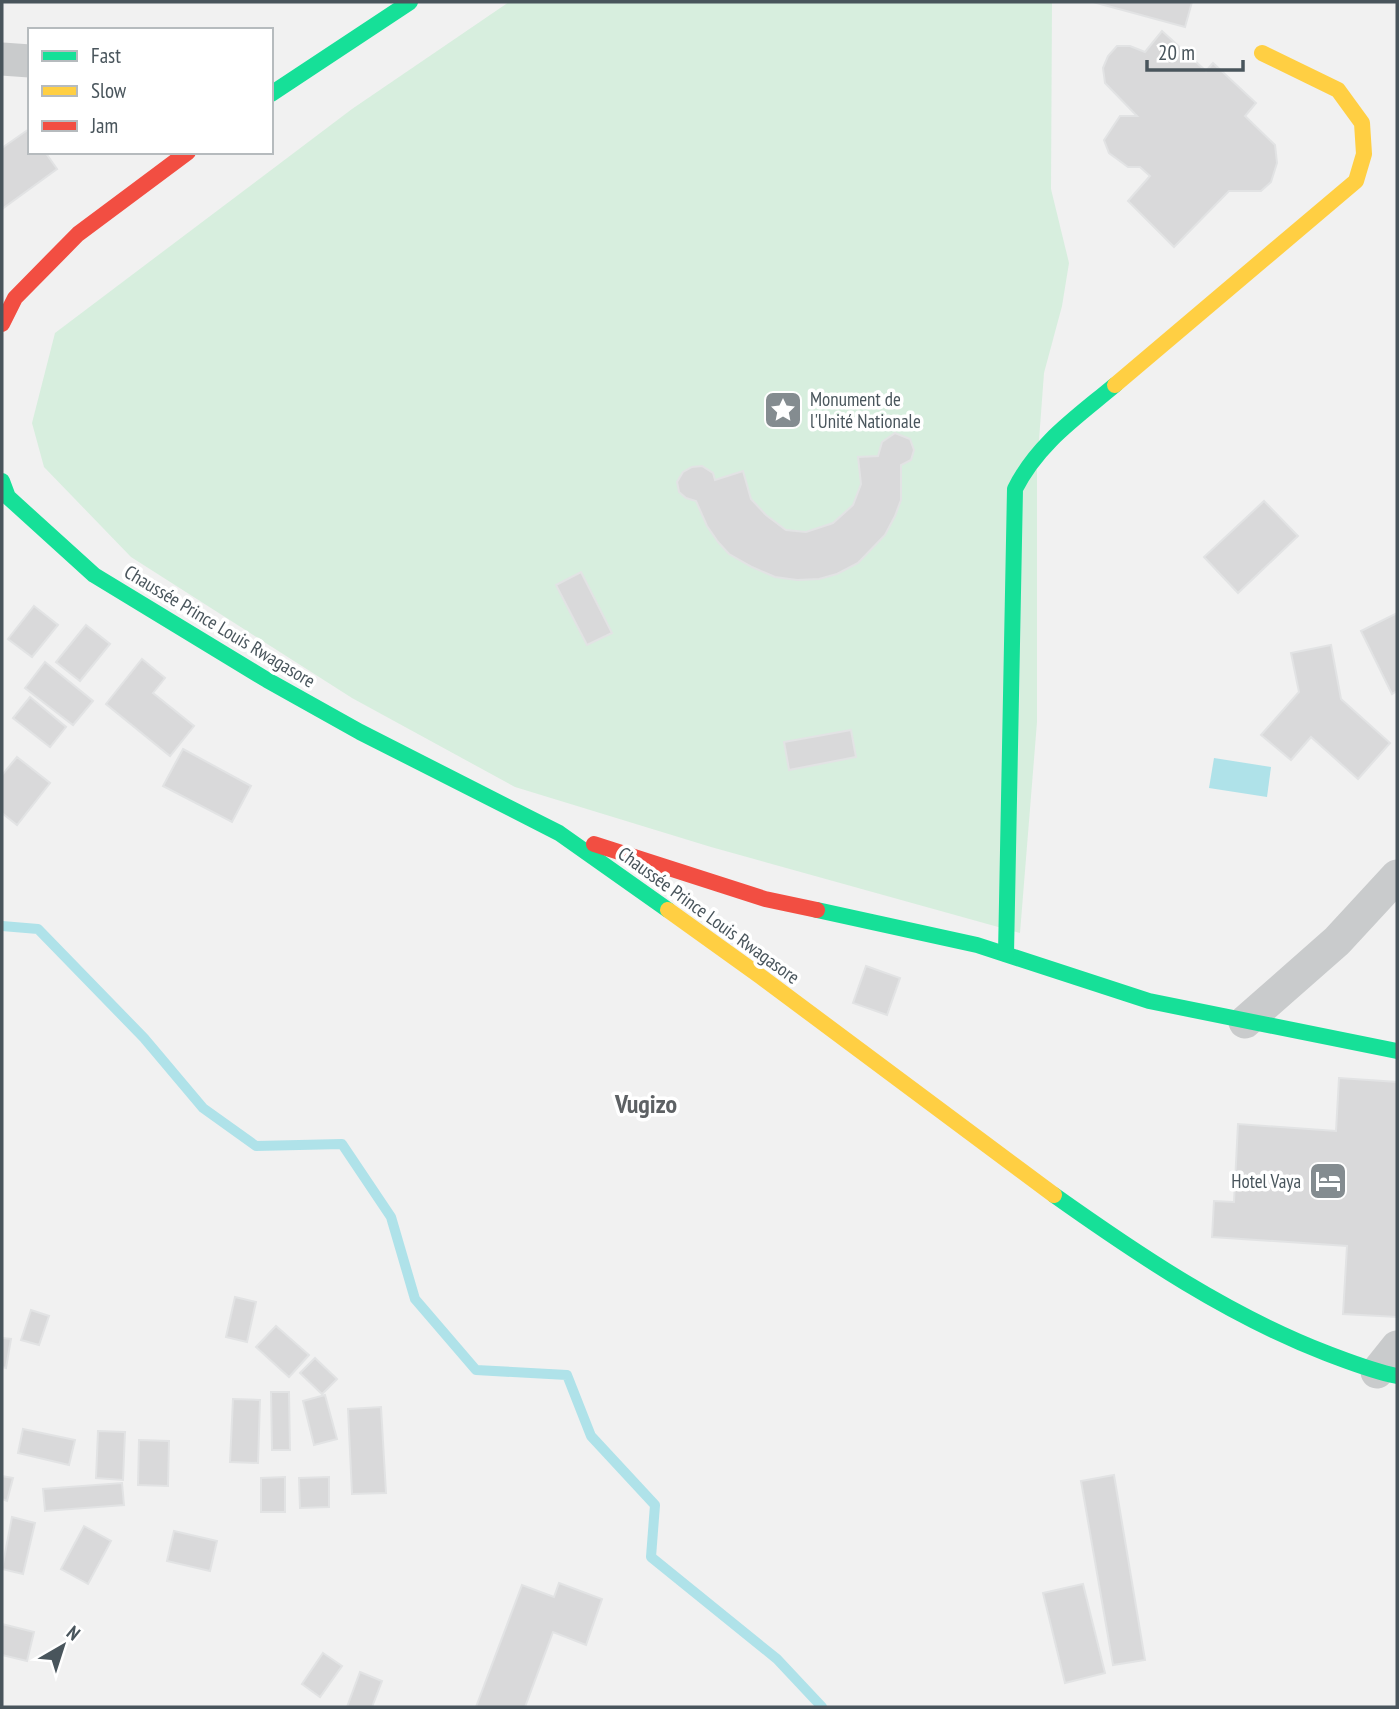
<svg xmlns="http://www.w3.org/2000/svg" width="1399" height="1709" font-family="'PT Sans Narrow',sans-serif">
<rect width="100%" height="100%" fill="#f1f1f1"/>
<path fill="#d7eede" d="M509,2H1052L1051,189L1069,263L1062,306L1044,373L1037,467V722L1020,933L711,847L515,787L352,698L131,557L44,467L32,423L55,333L352,109Z"/>
<path fill="#afe2e9" d="M1214,758L1271,767L1267,797L1209,788Z"/>
<g fill="none" stroke-linecap="round" stroke-linejoin="round">
<path stroke="#afe2e9" stroke-width="10" d="M2,926L38,929L144,1038L203,1108L256,1146L342,1144L391,1217L415,1299L476,1370L567,1375L591,1436L655,1505L651,1557L777,1659L822,1707"/>
</g>
<g fill="#d9d9da" stroke="#e2e3e4" stroke-width="2">
<path d="M1093,2H1192L1185,27Z"/>
<path d="M1162,31L1206,71L1213,63L1256,103L1245,116L1275,145L1277,163L1271,182L1261,191H1229L1174,247L1128,201L1150,176L1140,167H1128L1109,153L1104,140L1120,116H1137L1105,83L1103,68L1108,56L1117,46H1130L1145,52Z"/>
<path d="M29,129L30,152H45L57,169L2,209V148Z"/>
<path d="M895,433L910,439L914,450L911,460L901,465V500L895,516L885,535L858,563L837,574L819,579L797,580L775,577L752,567L729,554L718,542L707,526L696,501L686,498L679,492L677,482L683,472L692,467L702,466L713,473L715,480L743,471L751,499L766,515L786,530L806,532L833,523L853,505L861,484L858,457L878,456L882,442Z"/>
<path d="M1264,501L1298,536L1238,593L1204,557Z"/>
<path d="M581,572L612,633L587,645L556,585Z"/>
<path d="M34,606L58,625L32,657L8,639Z"/>
<path d="M1397,613V691L1392,694L1361,631Z"/>
<path d="M86,625L110,644L80,681L56,662Z"/>
<path d="M1331,645L1341,699L1390,743L1358,779L1311,737L1291,760L1261,735L1299,692L1291,653Z"/>
<path d="M142,659L165,678L153,693L194,726L170,756L106,704Z"/>
<path d="M45,662L93,701L73,725L25,688Z"/>
<path d="M30,697L66,727L50,747L13,718Z"/>
<path d="M851,730L856,757L789,770L784,742Z"/>
<path d="M183,749L251,786L232,822L163,786Z"/>
<path d="M17,757L50,783L17,825L2,813V775Z"/>
<path d="M866,966L900,978L887,1015L853,1003Z"/>
<path d="M1339,1078L1397,1082V1317L1343,1314L1347,1246L1212,1237L1214,1201L1234,1202L1238,1124L1336,1131Z"/>
<path d="M235,1297L256,1302L247,1342L226,1337Z"/>
<path d="M31,1310L49,1316L39,1345L21,1340Z"/>
<path d="M276,1326L309,1355L289,1377L256,1347Z"/>
<path d="M2,1338L11,1339L6,1368L2,1367Z"/>
<path d="M315,1358L337,1379L322,1394L300,1373Z"/>
<path d="M271,1392H289L290,1450H272Z"/>
<path d="M325,1395L337,1439L314,1445L303,1401Z"/>
<path d="M233,1399L260,1400L258,1463L230,1462Z"/>
<path d="M381,1407L386,1493L352,1494L348,1409Z"/>
<path d="M23,1429L75,1440L69,1465L18,1453Z"/>
<path d="M98,1431L125,1432L123,1480L96,1478Z"/>
<path d="M139,1440L169,1441L168,1486L138,1485Z"/>
<path d="M1114,1475L1145,1660L1113,1665L1081,1481Z"/>
<path d="M2,1476L13,1478L7,1501L2,1499Z"/>
<path d="M285,1477V1512H261V1478Z"/>
<path d="M329,1477V1507L300,1508L299,1478Z"/>
<path d="M122,1483L124,1505L45,1511L43,1489Z"/>
<path d="M12,1517L35,1523L23,1574L2,1569Z"/>
<path d="M84,1526L111,1541L88,1584L61,1569Z"/>
<path d="M174,1531L217,1541L210,1571L167,1561Z"/>
<path d="M559,1583L602,1599L586,1645L553,1632L525,1707H476L522,1585L554,1597Z"/>
<path d="M1083,1584L1105,1673L1065,1683L1043,1593Z"/>
<path d="M2,1624L34,1632L27,1661L2,1655Z"/>
<path d="M323,1653L342,1666L320,1697L302,1684Z"/>
<path d="M360,1672L382,1681L372,1707H347Z"/>
</g>
<g fill="none" stroke-linecap="round" stroke-linejoin="round">
<g stroke="#c9cbcc" stroke-width="33">
<path d="M2,59L30,61"/>
<path d="M1245,1022L1337,941L1397,876"/>
<path d="M1377,1372L1397,1347"/>
</g>
<g stroke="#16e098" stroke-width="16">
<path d="M271,94L410,2"/>
<path d="M2,481L8,497L94,575L267,680L360,732L559,833L668,910"/>
<path d="M817,910L977,945L1149,1001L1397,1051"/>
<path d="M1006,954L1015,489C1038,443 1077,417 1115,385"/>
<path d="M1054,1195C1140,1256 1228,1315 1326,1353C1350,1362 1372,1371 1397,1376"/>
</g>
<g stroke="#ffcf43" stroke-width="16">
<path d="M1115,385L1356,181L1364,154L1362,123L1338,90L1262,53"/>
<path d="M668,910L760,976L1054,1195"/>
</g>
<g stroke="#f24e42" stroke-width="16">
<path d="M2,324L15,298L78,234L188,152"/>
<path d="M594,844L765,899L817,910"/>
</g>
</g>
<defs>
<symbol id="sight-square" viewBox="-11 -11 22 22"><rect x="-9" y="-9" width="18" height="18" rx="4" fill="#848c90" stroke="#fff"/><path d="M0-6L1.8-2.2L6-1.7L2.9 1.2L3.7 5.4L0 3.3L-3.7 5.4L-2.9 1.2L-6-1.7L-1.8-2.2Z" fill="#fff"/></symbol>
<symbol id="hotel-square" viewBox="-11 -11 22 22"><rect x="-9" y="-9" width="18" height="18" rx="4" fill="#848c90" stroke="#fff"/><path d="M-6-4.5h1.5V1H6V5H4.5V3h-9V5H-6ZM-4 0a1.8 1.8 0 1 1 3.6 0ZM.5 0V-2.5h3Q6-2.5 6 0Z" fill="#fff"/></symbol>
</defs>
<g fill-rule="evenodd">
<use href="#sight-square" x="761" y="388" width="44" height="44"/>
<use href="#hotel-square" x="1306" y="1159" width="44" height="44"/>
</g>
<g text-anchor="middle" dominant-baseline="central" stroke-width="7" stroke-linejoin="round" paint-order="stroke">
<g font-size="19" fill="#49555c" stroke="#fff" text-anchor="start">
<text x="810" y="399">Monument de<tspan x="810" dy="22">l'Unité Nationale</tspan></text>
<text x="1301" y="1181" text-anchor="end">Hotel Vaya</text>
</g>
<g font-size="19" fill="#49555c" stroke="#fff">
<text transform="translate(220 626) rotate(31)">Chaussée Prince Louis Rwagasore</text>
<text transform="translate(709 915) rotate(36)">Chaussée Prince Louis Rwagasore</text>
</g>
<g font-size="26" font-weight="bold" fill="#5d6164" stroke="#fff">
<text x="646" y="1103">Vugizo</text>
</g>
</g>
<rect width="1399" height="1709" fill="none" stroke="#49555c" stroke-width="7"/>
<rect x="28" y="28" width="245" height="126" fill="#ffffff" stroke="#b6bbbe" stroke-width="2"/>
<rect x="42" y="51" width="35" height="10" fill="#16e098" stroke="#b6bbbe" stroke-width="2"/>
<text x="91" y="63" font-size="21" fill="#49555c">Fast</text>
<rect x="42" y="86" width="35" height="10" fill="#ffcf43" stroke="#b6bbbe" stroke-width="2"/>
<text x="91" y="98" font-size="21" fill="#49555c">Slow</text>
<rect x="42" y="121" width="35" height="10" fill="#f24e42" stroke="#b6bbbe" stroke-width="2"/>
<text x="91" y="133" font-size="21" fill="#49555c">Jam</text>
<g transform="translate(63 1646) rotate(39)" stroke="#ffffff" stroke-width="5" paint-order="stroke">
<path d="M0-5L12 26L0 18L-12 26Z" fill="#49555c"/>
<text y="-10" font-size="19" font-weight="bold" text-anchor="middle" fill="#49555c">N</text>
</g>
<path d="M1147 60v10h96v-10" fill="none" stroke="#49555c" stroke-width="3.5"/>
<text x="1158" y="60" font-size="21" fill="#49555c" stroke="#ffffff" stroke-width="5" paint-order="stroke">20 m</text>
</svg>
